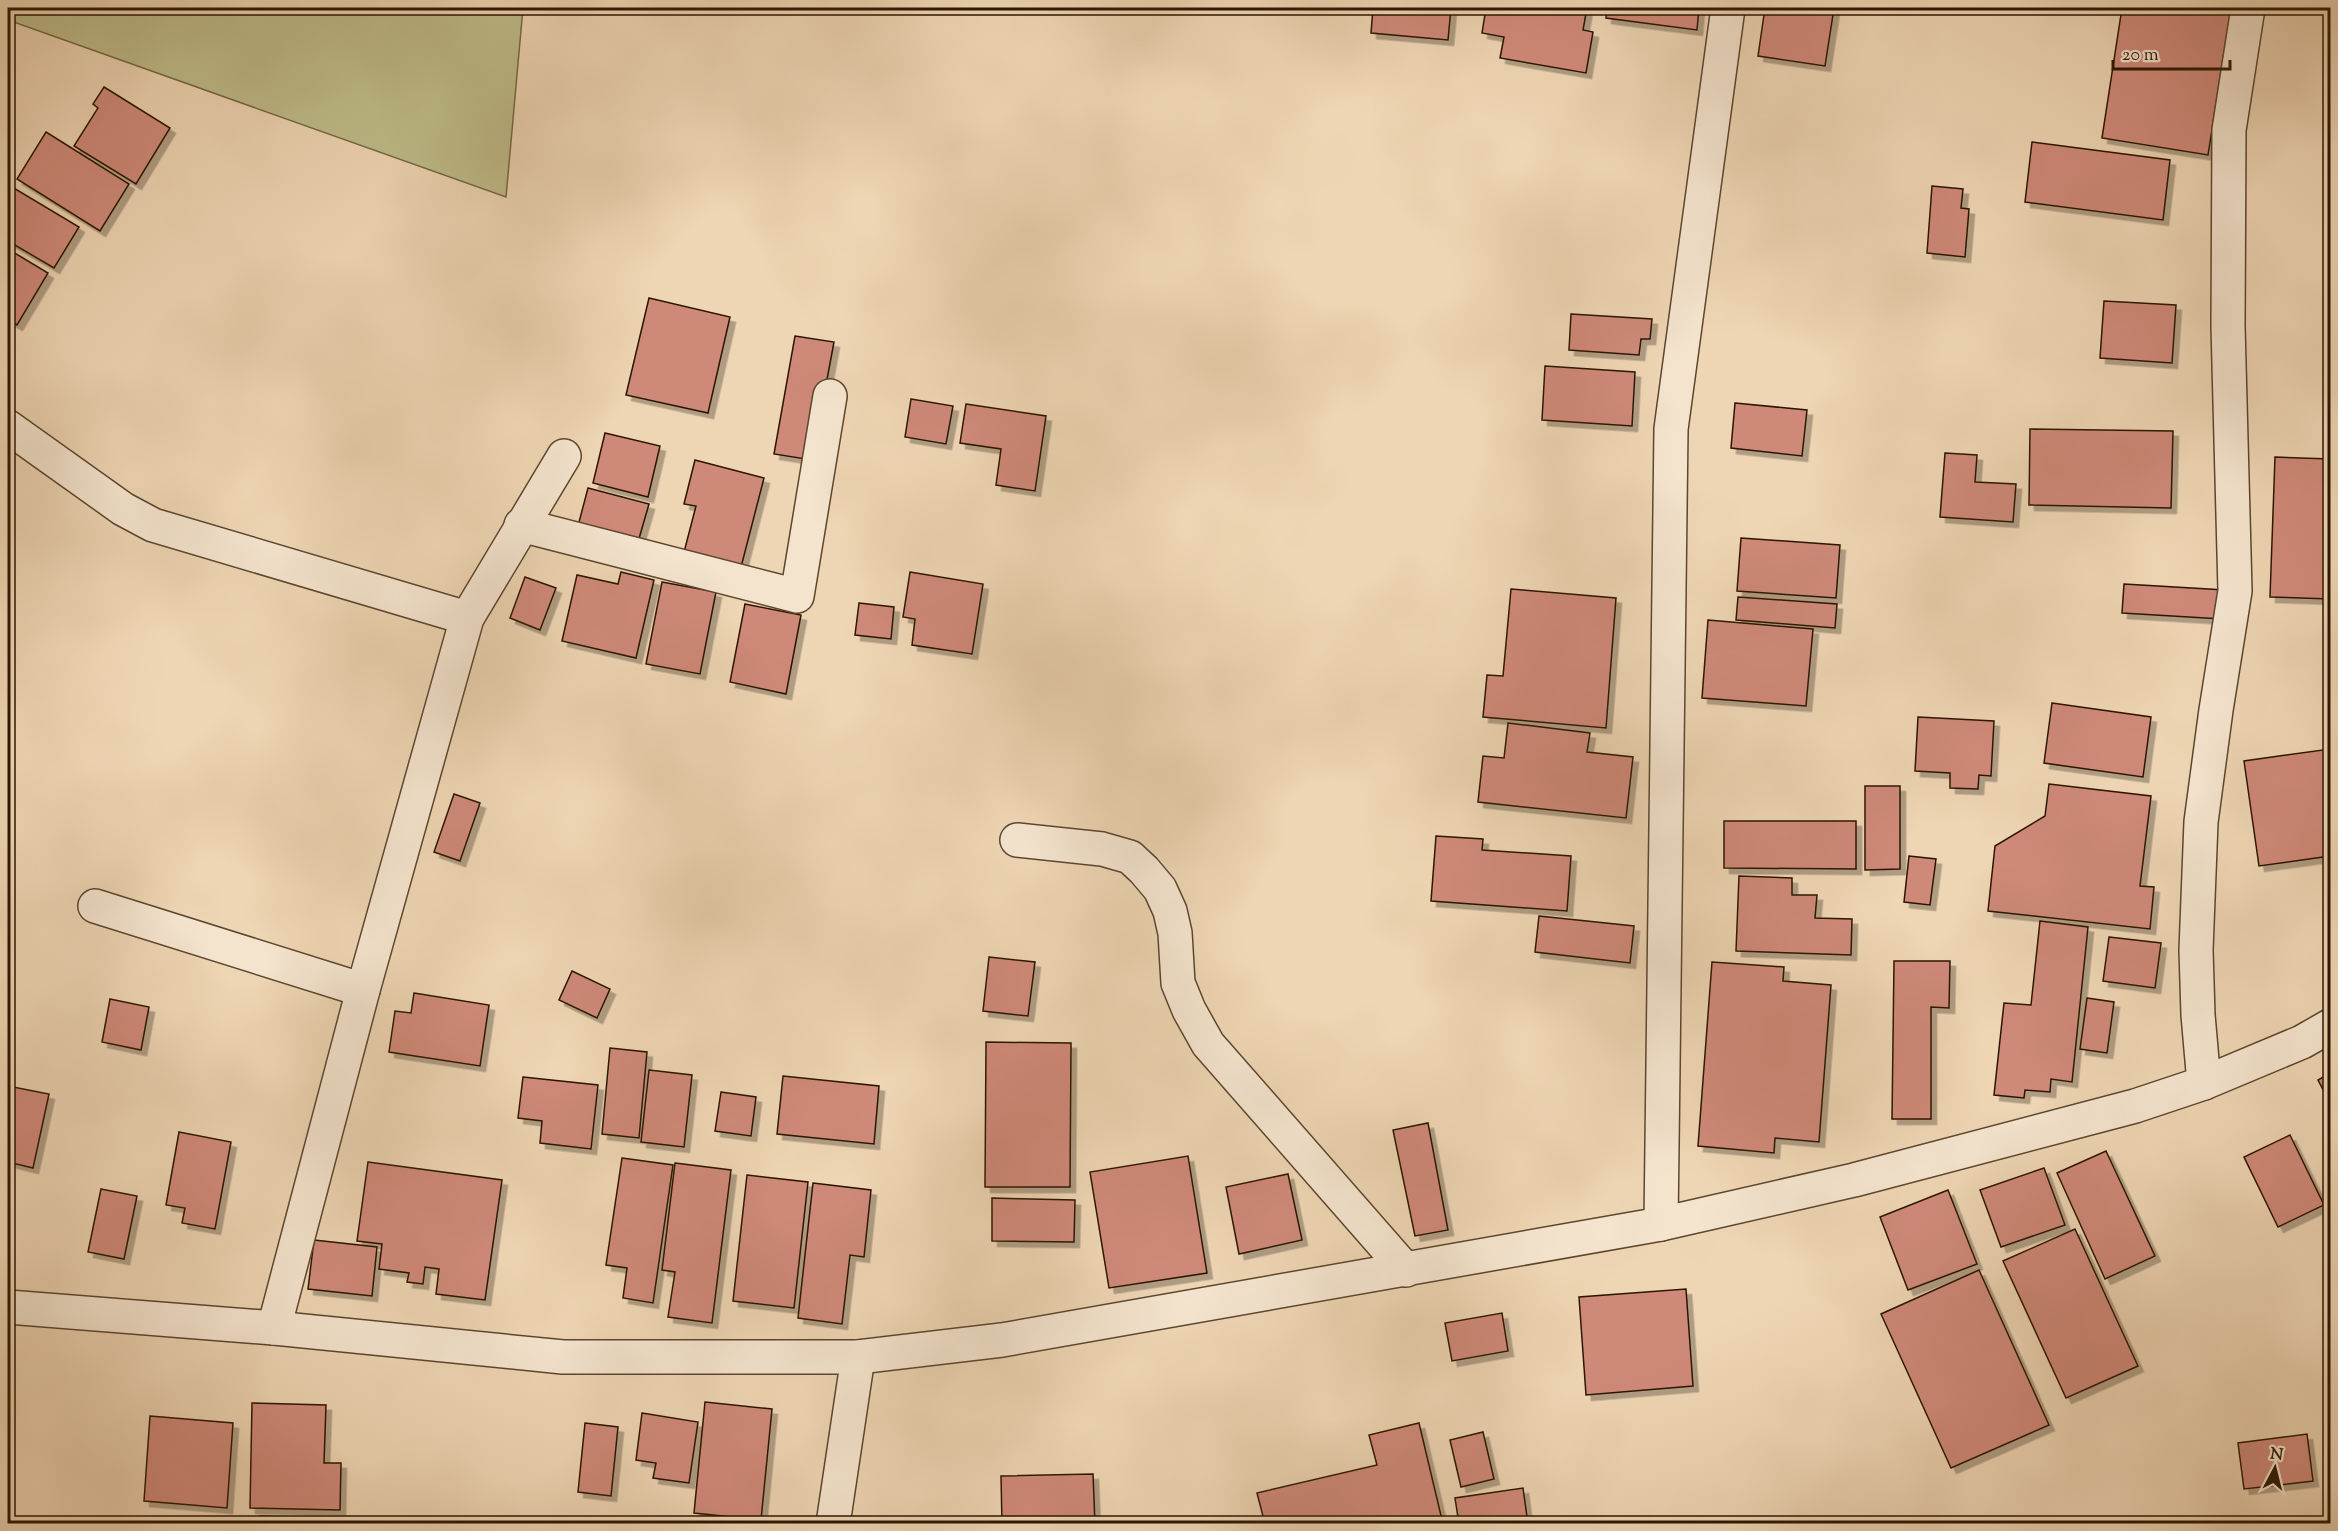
<svg xmlns="http://www.w3.org/2000/svg" width="2338" height="1531" font-family="'Sorts Mill Goudy',serif">
<defs>
<filter id="shadow"><feDropShadow dx="5.5" dy="5.5" stdDeviation="0" flood-color="#0004"/></filter>
</defs>
<rect width="100%" height="100%" fill="#eed5b3"/>
<filter id="stains"><feTurbulence type="fractalNoise" baseFrequency=".00333" numOctaves="4"/><feColorMatrix values="0 0 0 0 .2 0 0 0 0 .09 0 0 0 0 .02 0 0 0 .5 -.17"/></filter>
<radialGradient id="worn" r=".72"><stop offset=".6" stop-color="#630" stop-opacity="0"/><stop offset="1" stop-color="#630" stop-opacity=".3"/></radialGradient>
<path fill="#bebc89" stroke="#756946" stroke-width="1.5" d="M8,8H523L506,197L8,20Z"/>
<g fill="#cf8979" stroke="#2c1602" stroke-width="1.5" filter="url(#shadow)">
<path d="M1373,8H1451L1448,40L1371,33Z"/>
<path d="M1486,8H1587L1583,30L1593,32L1586,73L1500,58L1504,37L1482,33Z"/>
<path d="M1607,8H1699L1697,30L1606,18Z"/>
<path d="M1765,8H1834L1825,66L1758,56Z"/>
<path d="M2122,8H2231L2208,155L2102,138Z"/>
<path d="M104,87L170,128L136,184L74,146L98,108L93,104Z"/>
<path d="M46,132L129,184L100,231L17,179Z"/>
<path d="M2032,142L2170,160L2163,220L2025,202Z"/>
<path d="M1932,186L1963,189L1961,208L1969,209L1965,257L1927,253Z"/>
<path d="M12,187L79,227L54,268L8,241V195Z"/>
<path d="M8,249L48,273L17,325L8,320Z"/>
<path d="M649,298L730,317L708,413L626,395Z"/>
<path d="M2104,301L2176,305L2172,363L2100,358Z"/>
<path d="M1571,314L1652,319L1650,339H1641L1639,355L1569,350Z"/>
<path d="M795,336L834,342L812,460L774,454Z"/>
<path d="M1545,366L1635,372L1632,426L1542,420Z"/>
<path d="M911,399L953,406L946,444L905,437Z"/>
<path d="M1735,403L1807,410L1802,456L1731,448Z"/>
<path d="M966,404L1046,416L1035,491L996,485L1001,449L960,443Z"/>
<path d="M2030,429L2173,431L2171,508L2029,505Z"/>
<path d="M605,433L660,446L648,497L593,483Z"/>
<path d="M1945,453L1977,455L1975,482L2016,484L2013,522L1940,517Z"/>
<path d="M2275,457L2330,459V599L2270,597Z"/>
<path d="M695,460L764,478L740,571L683,556L696,506L684,504Z"/>
<path d="M588,488L649,504L638,542L578,526Z"/>
<path d="M1741,538L1840,545L1836,598L1737,591Z"/>
<path d="M621,572L654,580L636,658L562,641L577,575L618,584Z"/>
<path d="M910,572L983,584L972,654L912,645L915,619L903,617Z"/>
<path d="M525,577L556,588L540,630L510,618Z"/>
<path d="M662,582L716,592L700,674L646,664Z"/>
<path d="M2124,584L2225,590L2222,619L2122,613Z"/>
<path d="M1511,589L1616,598L1606,728L1483,717L1487,675L1503,676Z"/>
<path d="M1738,597L1837,604L1835,628L1736,620Z"/>
<path d="M859,603L894,607L891,639L855,635Z"/>
<path d="M745,604L801,615L786,694L730,682Z"/>
<path d="M1708,620L1813,629L1806,706L1702,698Z"/>
<path d="M2052,703L2151,717L2143,777L2044,763Z"/>
<path d="M1918,717L1994,721L1991,776L1979,775L1978,789L1950,788V773L1915,771Z"/>
<path d="M1508,723L1590,733L1587,752L1633,757L1626,818L1478,802L1483,756L1504,758Z"/>
<path d="M2330,749V856L2259,866L2244,761Z"/>
<path d="M2049,784L2151,796L2140,886L2154,887L2150,929L1988,911L1995,846L2045,816Z"/>
<path d="M1865,786H1900V869L1865,870Z"/>
<path d="M454,794L480,803L460,861L434,852Z"/>
<path d="M1724,821H1856V869L1724,868Z"/>
<path d="M1436,836L1483,839L1482,850L1571,856L1567,911L1431,901Z"/>
<path d="M1909,856L1936,859L1930,905L1904,902Z"/>
<path d="M1739,876L1792,878V895H1817L1815,918L1852,919L1851,955L1736,951Z"/>
<path d="M1539,916L1634,926L1630,963L1535,952Z"/>
<path d="M2040,921L2088,927L2072,1082L2051,1079L2050,1092L2025,1090L2024,1098L1994,1095L2004,1003L2031,1005Z"/>
<path d="M2109,937L2161,943L2155,988L2103,981Z"/>
<path d="M989,957L1035,962L1028,1016L983,1011Z"/>
<path d="M1894,961H1950L1949,1008L1931,1007V1119H1892Z"/>
<path d="M1712,962L1784,967L1783,981L1831,985L1819,1142L1775,1138L1774,1153L1698,1146Z"/>
<path d="M572,971L610,989L597,1018L559,1000Z"/>
<path d="M414,993L489,1005L480,1066L389,1052L395,1011L411,1013Z"/>
<path d="M2087,998L2114,1002L2107,1053L2080,1049Z"/>
<path d="M110,999L149,1007L141,1050L102,1042Z"/>
<path d="M986,1042L1071,1043L1070,1187H985Z"/>
<path d="M610,1048L647,1052L639,1138L602,1134Z"/>
<path d="M649,1070L692,1075L684,1147L641,1142Z"/>
<path d="M2330,1073V1103L2318,1080Z"/>
<path d="M783,1076L879,1086L874,1144L777,1134Z"/>
<path d="M523,1077L598,1085L591,1149L540,1143L542,1121L518,1118Z"/>
<path d="M8,1086L49,1094L33,1168L8,1162Z"/>
<path d="M721,1092L756,1097L751,1136L715,1131Z"/>
<path d="M1428,1123L1448,1230L1415,1236L1393,1130Z"/>
<path d="M179,1132L231,1142L215,1229L182,1223L185,1208L166,1205Z"/>
<path d="M2290,1135L2324,1205L2278,1227L2244,1157Z"/>
<path d="M2106,1151L2155,1256L2105,1279L2057,1173Z"/>
<path d="M1188,1156L1207,1273L1109,1288L1090,1172Z"/>
<path d="M622,1158L673,1165L653,1303L623,1298L627,1268L606,1265Z"/>
<path d="M368,1162L502,1180L485,1300L436,1294L439,1269L425,1267L423,1284L407,1282L409,1273L379,1269L382,1244L357,1241Z"/>
<path d="M675,1163L731,1170L712,1323L668,1317L675,1272L662,1270Z"/>
<path d="M2044,1168L2065,1225L2001,1247L1980,1190Z"/>
<path d="M1288,1174L1302,1240L1239,1254L1226,1187Z"/>
<path d="M747,1175L808,1182L794,1308L733,1301Z"/>
<path d="M813,1183L871,1190L864,1257L850,1255L842,1324L798,1318Z"/>
<path d="M101,1189L137,1196L124,1259L88,1252Z"/>
<path d="M1948,1190L1977,1264L1908,1290L1880,1217Z"/>
<path d="M992,1198L1075,1200L1074,1242L992,1241Z"/>
<path d="M2075,1229L2138,1366L2066,1398L2003,1261Z"/>
<path d="M314,1240L377,1247L372,1296L308,1289Z"/>
<path d="M1979,1270L2049,1425L1951,1468L1881,1314Z"/>
<path d="M1686,1289L1693,1386L1586,1395L1579,1297Z"/>
<path d="M1502,1313L1508,1351L1452,1361L1445,1323Z"/>
<path d="M705,1402L772,1409L761,1520L694,1513Z"/>
<path d="M252,1403L326,1405L324,1463H341L340,1510L250,1508Z"/>
<path d="M642,1413L698,1422L689,1483L653,1478L656,1463L636,1460Z"/>
<path d="M150,1416L233,1423L227,1508L144,1501Z"/>
<path d="M585,1423L618,1427L611,1496L578,1492Z"/>
<path d="M1419,1423L1443,1524H1251L1264,1520L1257,1493L1377,1465L1369,1435Z"/>
<path d="M1483,1432L1494,1479L1461,1487L1450,1440Z"/>
<path d="M2307,1434L2313,1481L2244,1489L2238,1443Z"/>
<path d="M1093,1474L1095,1524H1002L1001,1476Z"/>
<path d="M1523,1488L1528,1524H1459L1455,1498Z"/>
<path d="M260,1516L327,1518V1524H259Z"/>
</g>
<g fill="none" stroke-linecap="round" stroke-linejoin="round">
<defs>
<g id="minor">
<path d="M8,427L123,509L153,525L467,618"/>
<path d="M521,525L797,596L830,396"/>
<path d="M1017,840L1102,849L1130,857L1144,870L1160,889L1170,911L1175,933L1178,983L1189,1010L1208,1044L1406,1270"/>
<path d="M95,906L363,990"/>
<path d="M2204,1083L2198,1015L2196,950L2201,822L2216,710L2235,591L2228,326L2229,130L2248,8"/>
<path d="M1661,1224L1671,429L1728,8"/>
<path d="M274,1328L363,990L467,618L564,456"/>
<path d="M833,1524L858,1357"/>
</g>
<path id="tertiary" d="M8,1307L274,1328L563,1357H858L1002,1340L1661,1224L1854,1180L2135,1106L2204,1083L2302,1042L2330,1026"/>
</defs>
<use href="#minor" stroke="#5c462e" stroke-width="36"/>
<use href="#tertiary" stroke="#5c462e" stroke-width="36"/>
<use href="#minor" stroke="#f4e4ce" stroke-width="33"/>
<use href="#tertiary" stroke="#f4e4ce" stroke-width="33"/>
</g>
<rect width="2338" height="1531" fill="none" stroke="#eed5b3" stroke-width="30"/>
<rect x="9" y="9" width="2320" height="1513" fill="none" stroke="#2c1602" stroke-width="3"/>
<rect x="15" y="15" width="2308" height="1501" fill="none" stroke="#2c1602" stroke-width="1.5"/>
<g transform="translate(2275 1468) rotate(7)" stroke="#f4e4ce" stroke-width="4.5" paint-order="stroke">
<path d="M0-4.5L10 22L0 15L-10 22Z" fill="#2c1602"/>
<text y="-9" font-size="16" font-weight="bold" text-anchor="middle" fill="#2c1602">N</text>
</g>
<path d="M2113 60v9h117v-9" fill="none" stroke="#2c1602" stroke-width="3"/>
<text x="2122" y="60" font-size="18" fill="#2c1602" stroke="#f4e4ce" stroke-width="4.5" paint-order="stroke">20 m</text>
<rect width="100%" height="100%" filter="url(#stains)"/>
<rect width="100%" height="100%" fill="url(#worn)"/>
</svg>
